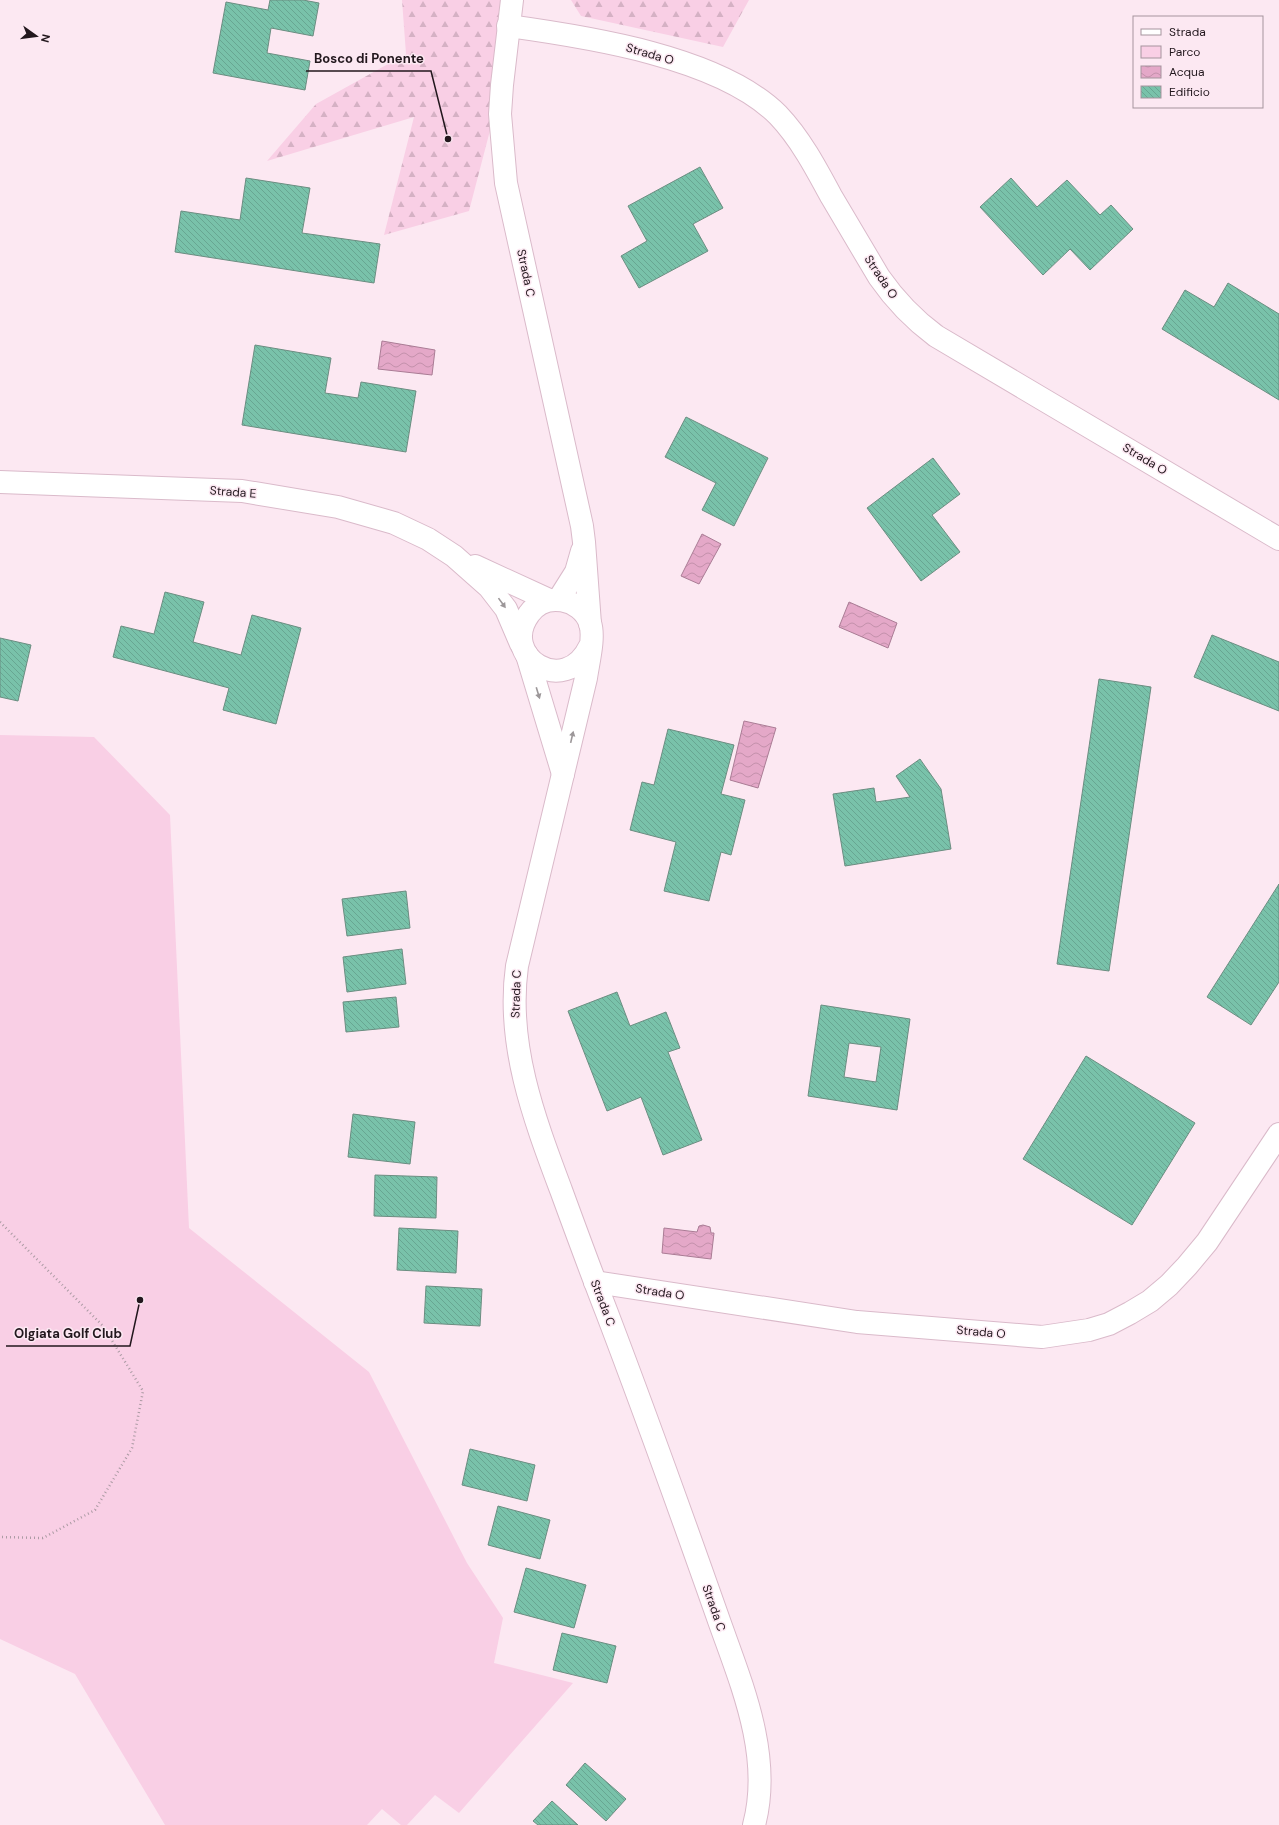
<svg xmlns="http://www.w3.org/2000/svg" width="1279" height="1825" font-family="'DM Sans',sans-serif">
<defs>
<pattern id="forest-firs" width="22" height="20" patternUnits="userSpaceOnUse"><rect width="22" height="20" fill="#f9cfe5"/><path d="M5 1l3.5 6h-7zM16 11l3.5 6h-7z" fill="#d5b1c4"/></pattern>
<pattern id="water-waves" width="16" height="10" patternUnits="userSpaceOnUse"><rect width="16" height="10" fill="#e4a8c8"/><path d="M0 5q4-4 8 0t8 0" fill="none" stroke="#c390ab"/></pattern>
<pattern id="building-back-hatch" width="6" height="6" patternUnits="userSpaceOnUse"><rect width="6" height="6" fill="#79c2aa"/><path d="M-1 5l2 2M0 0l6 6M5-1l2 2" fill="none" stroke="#68a692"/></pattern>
</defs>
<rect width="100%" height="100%" fill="#fce8f2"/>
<path fill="#f9cfe5" d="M0,735L94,737L170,815L189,1228L369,1372L467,1563L503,1618L494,1663L573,1683L459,1813L435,1795L407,1825H401L382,1809L367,1825H165L75,1674L0,1639Z"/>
<g fill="url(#forest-firs)">
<path d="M402,0H524L469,211L384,235L414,117L267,161L316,104L406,54Z"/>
<path d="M571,0H749L723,47L581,16Z"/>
</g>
<g fill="url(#water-waves)" stroke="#aa7c95">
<path d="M382,341L435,350L432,375L378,369Z"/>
<path d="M702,534L721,544L699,584L681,576Z"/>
<path d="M849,602L897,623L888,648L839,627Z"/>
<path d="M744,721L776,728L758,788L730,780Z"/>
<path d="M703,1225L710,1227L711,1233H714L711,1259L662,1253L664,1228L697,1232L699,1226Z"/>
</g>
<g fill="url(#building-back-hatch)" stroke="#6b8d81" fill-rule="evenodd">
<path d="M270,0H303L319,3L313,36L271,28L267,53L310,61L305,90L213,73L226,2L268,10Z"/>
<path d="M700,167L723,208L693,224L708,251L639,288L621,256L647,241L628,206Z"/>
<path d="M246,178L310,188L302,233L380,244L374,283L175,252L181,211L240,220Z"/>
<path d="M1011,178L1037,207L1067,180L1100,215L1111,205L1133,229L1090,270L1070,249L1043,275L980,207Z"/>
<path d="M1228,283L1279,314V400L1162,329L1185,290L1214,307Z"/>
<path d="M255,345L331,358L325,393L358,398L361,382L416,391L406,452L242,425Z"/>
<path d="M686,417L768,458L734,526L702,510L716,483L665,457Z"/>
<path d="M933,458L960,494L932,515L960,552L921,581L867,508Z"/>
<path d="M165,592L204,602L193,642L241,655L252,615L301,628L276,724L223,710L229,688L113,657L121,626L154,634Z"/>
<path d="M1212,635L1279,662V711L1194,677Z"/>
<path d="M0,638L31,645L18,701L0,697Z"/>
<path d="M1099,679L1151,687L1109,971L1057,964Z"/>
<path d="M668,729L734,745L721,794L745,800L731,855L721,852L709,901L664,891L676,842L630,830L642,782L654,785Z"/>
<path d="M920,759L941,789L951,849L845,866L833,794L874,788L876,802L910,797L896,776Z"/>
<path d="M1279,884V982L1251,1025L1207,997Z"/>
<path d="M406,891L410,928L347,936L342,899Z"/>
<path d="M402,949L406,984L347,992L343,957Z"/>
<path d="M617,992L630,1026L666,1012L680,1048L668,1052L702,1140L663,1155L641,1097L607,1111L568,1011Z"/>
<path d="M396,997L399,1027L346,1032L343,1002Z"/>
<path d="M821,1005L910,1019L897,1110L808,1096ZM849,1043L881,1047L876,1082L844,1077Z"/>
<path d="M1086,1056L1195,1123L1132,1225L1023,1159Z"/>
<path d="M353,1114L415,1122L410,1164L348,1157Z"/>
<path d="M375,1175L437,1177L436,1218L374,1216Z"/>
<path d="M399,1228L458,1231L456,1273L397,1270Z"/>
<path d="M426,1286L482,1289L480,1326L424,1323Z"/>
<path d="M470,1449L535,1465L527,1501L462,1485Z"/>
<path d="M498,1506L550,1520L540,1559L488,1545Z"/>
<path d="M526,1568L586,1585L574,1628L514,1612Z"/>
<path d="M562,1633L616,1646L607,1683L553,1670Z"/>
<path d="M585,1763L626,1799L606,1821L566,1785Z"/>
<path d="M552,1801L578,1825H538L533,1821Z"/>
</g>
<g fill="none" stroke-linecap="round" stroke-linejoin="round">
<defs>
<g id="street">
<path d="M512,0L502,85L500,114L506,183L582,526L584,542L590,624"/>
<path d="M508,26C588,37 720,57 778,115C800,138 816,168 831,196C847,223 863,250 879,277C895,300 913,319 936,336L1279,539"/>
<path d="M0,482L242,491L338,507L394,523L428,539L454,556L489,587L506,609L521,644"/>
<path d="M475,566L549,600"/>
<path d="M559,599L576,572L582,551"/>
<path d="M590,646C565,699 498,656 529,614C545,591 581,598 590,623C595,637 588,663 586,678L517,966C506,1044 534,1118 561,1190C576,1231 591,1272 607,1313C645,1413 681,1513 717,1615C740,1681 773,1754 754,1825"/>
<path d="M527,655L563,774"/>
<path d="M595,1282L857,1322L1042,1337L1089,1330L1109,1324L1130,1313L1150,1301L1169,1285L1187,1266L1207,1242L1279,1134"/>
</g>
</defs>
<use href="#street" stroke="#dabaca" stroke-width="24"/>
<path stroke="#ac9ba4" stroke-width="2.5" stroke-dasharray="1 3" stroke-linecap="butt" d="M0,1222L103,1326L143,1391L132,1448L95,1510L43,1538L0,1537"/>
<use href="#street" stroke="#fff" stroke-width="22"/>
</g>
<defs><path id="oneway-solid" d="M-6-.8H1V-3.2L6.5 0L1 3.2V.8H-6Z"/></defs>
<g fill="#9c9799">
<use href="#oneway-solid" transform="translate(502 603) rotate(54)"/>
<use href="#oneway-solid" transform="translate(538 693) rotate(73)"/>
<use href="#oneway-solid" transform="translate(572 737) rotate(-77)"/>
</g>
<g text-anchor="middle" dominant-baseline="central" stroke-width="3" stroke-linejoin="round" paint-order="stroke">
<g font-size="12" fill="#22171d" stroke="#fce8f2">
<text transform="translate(650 54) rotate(16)">Strada O</text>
<text transform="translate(526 273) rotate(78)">Strada C</text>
<text transform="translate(881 277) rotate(56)">Strada O</text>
<text transform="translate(1145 459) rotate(31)">Strada O</text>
<text transform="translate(233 492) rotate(4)">Strada E</text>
<text transform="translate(516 994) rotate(-88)">Strada C</text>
<text transform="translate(660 1292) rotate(9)">Strada O</text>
<text transform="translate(603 1303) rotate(69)">Strada C</text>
<text transform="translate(981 1332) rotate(5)">Strada O</text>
<text transform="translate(714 1608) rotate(71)">Strada C</text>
</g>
</g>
<path fill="none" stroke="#22171d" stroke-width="1.5" d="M448 139L431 71H306M140 1300L130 1346H6"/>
<g fill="#22171d" stroke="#fce8f2" stroke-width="1.5">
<circle cx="448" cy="139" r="4"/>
<circle cx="140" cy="1300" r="4"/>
</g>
<g font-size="13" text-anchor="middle" font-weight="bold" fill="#22171d" stroke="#fce8f2" stroke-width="3" stroke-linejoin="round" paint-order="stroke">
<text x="369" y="63">Bosco di Ponente</text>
<text x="68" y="1338">Olgiata Golf Club</text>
</g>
<rect x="1133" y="16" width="130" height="92" fill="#fce8f2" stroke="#a5949d"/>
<rect x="1141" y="29" width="20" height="6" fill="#ffffff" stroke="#a5949d"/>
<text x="1169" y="36" font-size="12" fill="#22171d">Strada</text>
<rect x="1141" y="46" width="20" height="12" fill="#f9cfe5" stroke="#a5949d"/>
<text x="1169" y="56" font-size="12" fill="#22171d">Parco</text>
<rect x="1141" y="66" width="20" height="12" fill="url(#water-waves)" stroke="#a5949d"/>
<text x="1169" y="76" font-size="12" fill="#22171d">Acqua</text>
<rect x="1141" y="86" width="20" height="12" fill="url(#building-back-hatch)" stroke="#a5949d"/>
<text x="1169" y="96" font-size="12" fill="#22171d">Edificio</text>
<g transform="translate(36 36) rotate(104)" stroke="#fce8f2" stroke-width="3" paint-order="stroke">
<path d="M0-3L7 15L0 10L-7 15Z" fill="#22171d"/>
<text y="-6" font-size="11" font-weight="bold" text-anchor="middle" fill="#22171d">N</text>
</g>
</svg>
